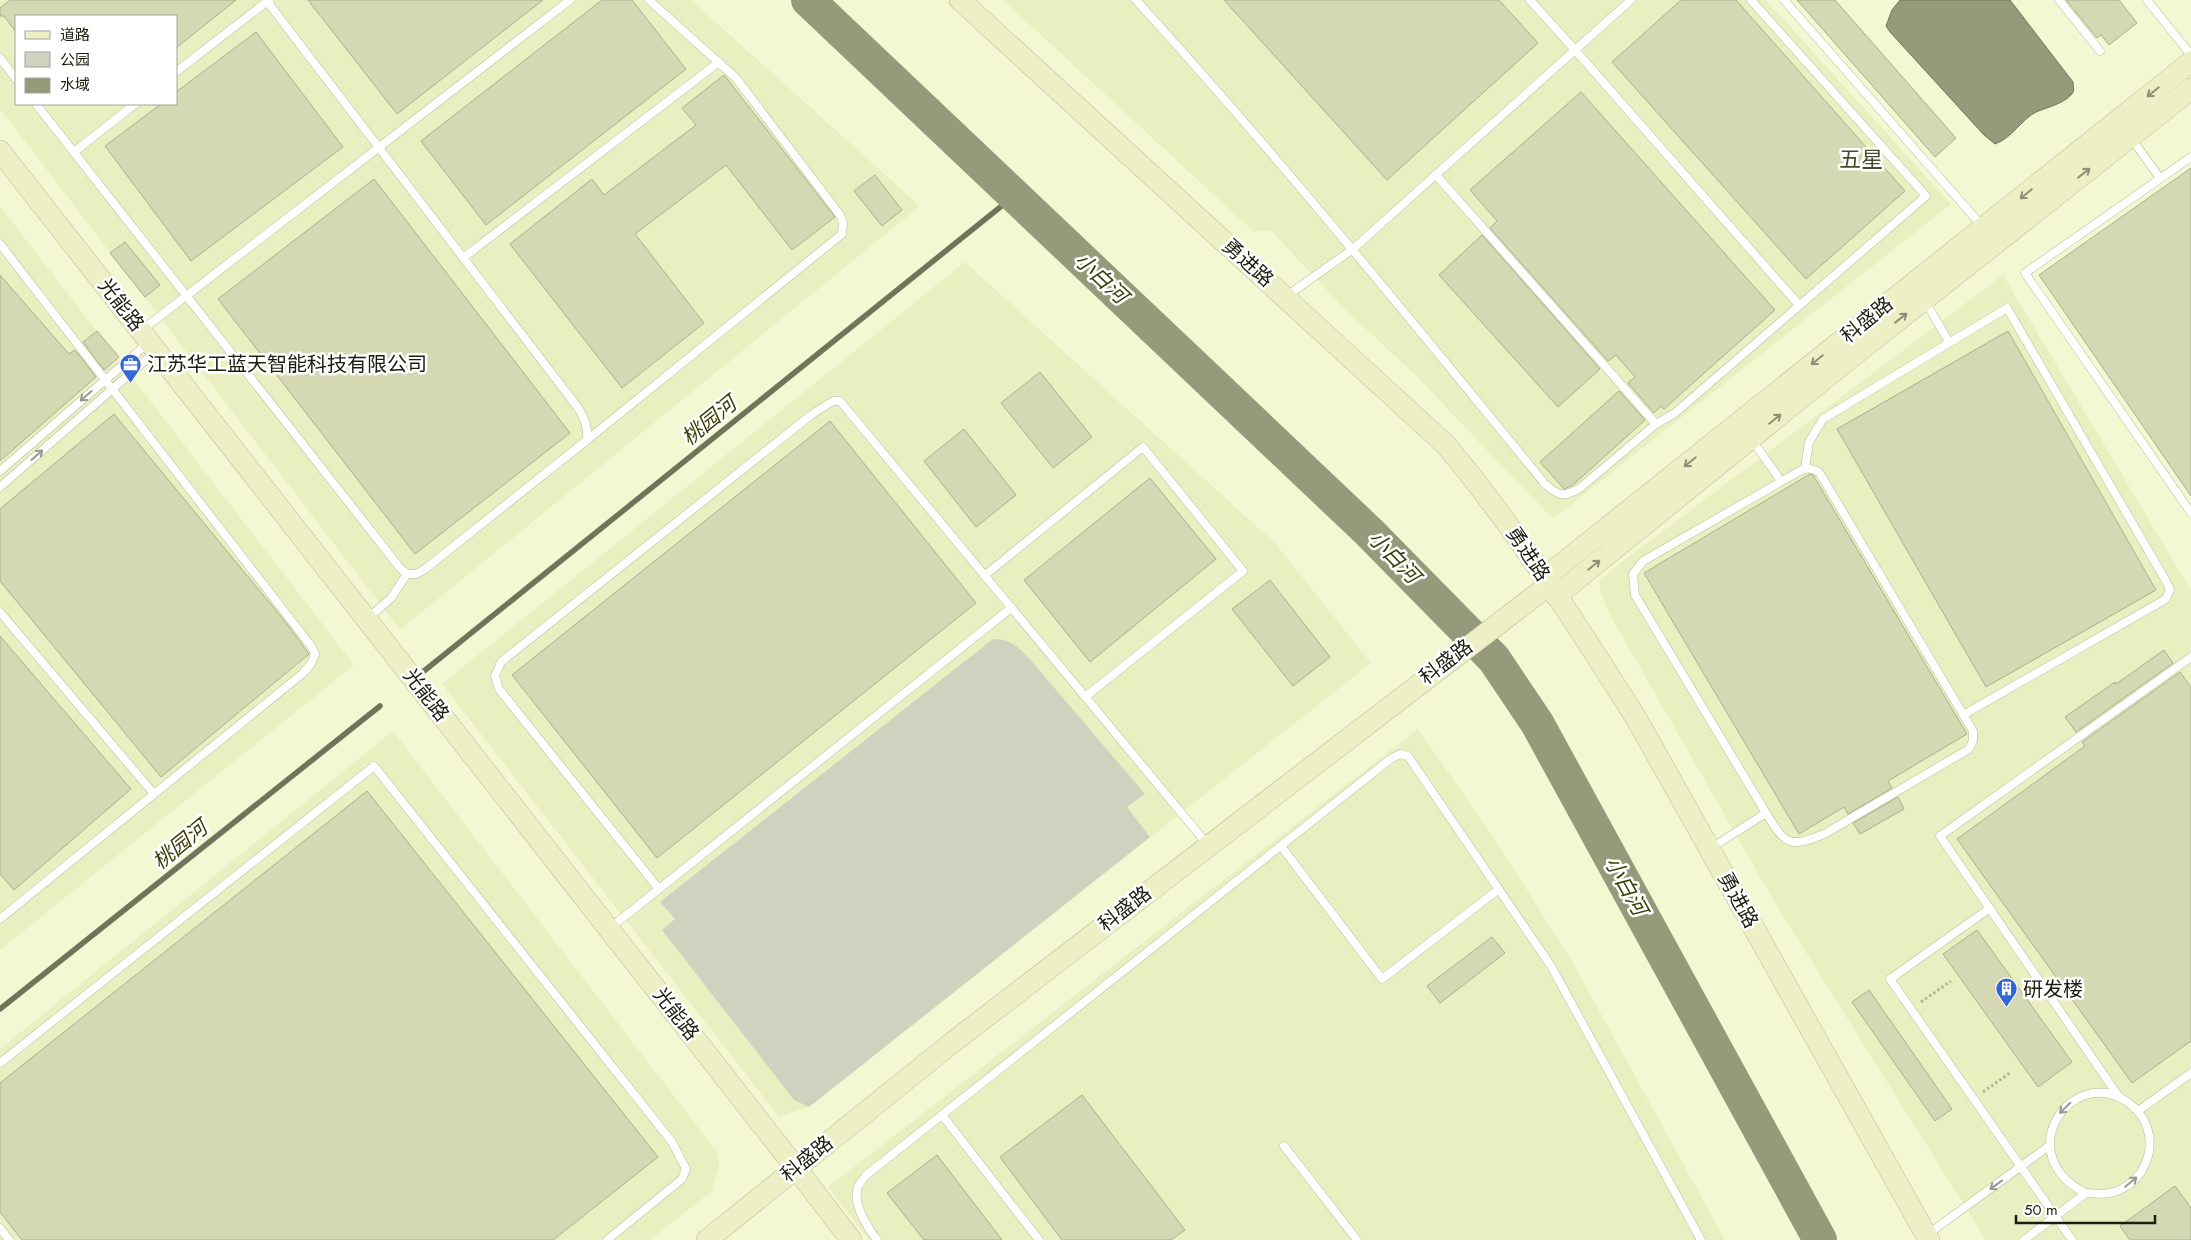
<svg xmlns="http://www.w3.org/2000/svg" width="2191" height="1240" font-family="Jost,'Noto Sans SC',sans-serif">
<rect width="100%" height="100%" fill="#f4f8d2"/>
<g fill="#eaefc2" fill-rule="evenodd">
<path d="M0,0H691L920,206L400,630L0,109ZM16,16H176V104H16Z"/>
<path d="M1003,0H1766L1951,204L1553,519L1416,376L1345,309L1270,230L1254,232Z"/>
<path d="M0,206L354,665L0,950Z"/>
<path d="M965,262L1275,543L1371,663L809,1107L779,1117L442,684Z"/>
<path d="M2003,275L2191,590V1240H1986L1775,903L1610,615L1601,594L1599,582L1610,571Z"/>
<path d="M1418,729L1492,835L1572,961L1725,1240H869L828,1187Z"/>
<path d="M393,731L718,1153L719,1169L711,1192L650,1240H0V1049Z"/>
</g>
<path fill="#d0d2bf" d="M993,639C1009,639 1018,646 1028,657L1145,794L1127,807L1150,837L809,1107L794,1100L662,930L675,919L660,902Z"/>
<path fill="#969a7b" stroke="#71745b" d="M1900,0H2010L2073,82C2073,86 2075,90 2072,94C2063,104 2048,107 2036,112C2021,120 2012,138 1995,144L1984,135L1890,32L1886,26L1892,10Z"/>
<g fill="none" stroke-linecap="round" stroke-linejoin="round">
<g stroke="#71745b" stroke-width="5.5">
<path d="M424,671L1014,196"/>
<path d="M0,1009L380,706"/>
</g>
<path stroke="#969a7b" stroke-width="34" d="M808,0L1369,532L1494,659L1537,723L1820,1240"/>
</g>
<g fill="#d4d8b3" stroke="#abaf8b">
<path d="M10,0H236L176,48V16H16V32L4,16H0V8Z"/>
<path d="M308,0H543L397,114Z"/>
<path d="M602,0H632L686,69L486,225L421,141Z"/>
<path d="M1224,0H1499L1538,43L1387,180Z"/>
<path d="M1681,0H1736L1905,191L1806,279L1612,62Z"/>
<path d="M1797,0H1835L1956,138L1935,157Z"/>
<path d="M2066,0H2119L2137,23L2109,45L2101,35L2097,38Z"/>
<path d="M256,32L343,147L191,261L105,146L161,104H176V92Z"/>
<path d="M724,75L835,217L792,250L726,165L635,234L704,323L622,388L510,244L592,179L604,195L696,125L682,108Z"/>
<path d="M1581,92L1775,310L1664,409L1661,406L1654,413L1628,383L1635,377L1616,355L1608,361L1490,228L1497,221L1470,190Z"/>
<path d="M2191,168V496L2039,275Z"/>
<path d="M875,175L902,210L882,226L854,191Z"/>
<path d="M374,179L570,433L415,554L218,299Z"/>
<path d="M1482,235L1600,369L1558,407L1439,275Z"/>
<path d="M125,242L160,285L145,297L110,253Z"/>
<path d="M0,275L69,354L75,350L96,377L0,461Z"/>
<path d="M97,331L119,357L104,370L83,342Z"/>
<path d="M2008,331L2156,590L1986,687L1837,429Z"/>
<path d="M1040,372L1092,437L1053,468L1001,403Z"/>
<path d="M1619,391L1645,420L1573,485L1564,489L1540,462Z"/>
<path d="M114,414L287,624L309,654L161,777L0,581V509Z"/>
<path d="M830,421L976,603L657,858L512,675Z"/>
<path d="M964,429L1016,495L976,527L924,461Z"/>
<path d="M1810,474L1813,475L1967,734L1888,781L1892,788L1848,814L1844,807L1799,834L1644,573Z"/>
<path d="M1150,478L1216,559L1090,662L1024,580Z"/>
<path d="M1270,580L1330,657L1293,686L1232,609Z"/>
<path d="M0,636L131,789L14,890L0,874Z"/>
<path d="M2164,650L2173,663L2076,732L2065,717L2115,682L2116,684Z"/>
<path d="M2180,672L2191,687V1041L2132,1083L1957,839L2085,746L2082,742Z"/>
<path d="M367,791L658,1157L553,1240H22L0,1212V1083Z"/>
<path d="M1898,797L1904,809L1860,834L1853,823Z"/>
<path d="M1977,930L2072,1062L2038,1087L1943,954Z"/>
<path d="M1492,937L1505,953L1440,1003L1427,986Z"/>
<path d="M1869,990L1952,1109L1935,1121L1852,1002Z"/>
<path d="M1082,1095L1185,1230L1171,1240H1062L1000,1157Z"/>
<path d="M937,1155L1002,1240H924L887,1193Z"/>
<path d="M2175,1186L2191,1208V1240H2130L2120,1226Z"/>
</g>
<g fill="none" stroke-linecap="round" stroke-linejoin="round">
<defs>
<g id="lane">
<path d="M1136,0C1278,156 1411,320 1545,484C1559,496 1563,498 1580,488L1656,424L1675,413L1926,196L1751,0"/>
<path d="M1530,0L1575,50L1631,0"/>
<path d="M1784,0L1982,226"/>
<path d="M2059,0L2100,51"/>
<path d="M2147,0L2191,55"/>
<path d="M0,58L16,79"/>
<path d="M176,72L269,0"/>
<path d="M36,104L400,568L407,574H416L425,569L587,440C588,428 585,420 579,409L266,0"/>
<path d="M2131,138L2160,178"/>
<path d="M74,152L135,104"/>
<path d="M2191,157L2025,273L2191,513"/>
<path d="M1436,175L1656,424"/>
<path d="M0,244L311,646L315,654L311,664L302,674L0,919"/>
<path d="M463,258L719,62"/>
<path d="M1285,297L1353,249L1575,50L1799,305"/>
<path d="M1925,301L1949,342"/>
<path d="M142,330L570,0"/>
<path d="M587,440L842,234L843,223L840,215L736,78L649,0"/>
<path d="M1752,440L1781,481"/>
<path d="M1805,468L1809,442L1823,419L2007,308L2166,581L2170,590L2166,599L1963,715"/>
<path d="M0,471L148,343"/>
<path d="M0,487L155,352"/>
<path d="M984,576L1143,447L1243,571L1085,697"/>
<path d="M0,612L154,794"/>
<path d="M367,619L391,598L407,574"/>
<path d="M1281,846L1382,979L1499,889"/>
<path d="M1711,848L1766,813C1786,845 1789,849 1826,833L1969,749L1973,741V731L1819,472C1811,468 1806,467 1798,472L1643,561L1633,574L1635,595L1766,813"/>
<path d="M659,889L499,689L495,676L501,662L811,415L833,401H840L1208,845"/>
<path d="M1990,908L1890,979L2072,1240"/>
<path d="M610,928L1011,608"/>
<path d="M0,1063L374,766L672,1142L686,1169L682,1179L607,1240"/>
<path d="M2119,1097L1940,836L2191,657"/>
<path d="M2138,1111L2191,1073"/>
<path d="M942,1115L1039,1240"/>
<path d="M1284,1146L1357,1240"/>
<path d="M0,1228L9,1240"/>
<path d="M1928,1234L2049,1146"/>
<path d="M877,1240C868,1228 854,1206 857,1190C857,1186 863,1180 865,1176L1389,760L1400,754L1408,756L1551,966L1701,1240"/>
<path d="M2024,1240L2086,1193C2097,1194 2109,1195 2119,1190C2144,1180 2155,1151 2147,1127C2143,1116 2135,1107 2126,1101C2070,1065 2010,1156 2086,1193"/>
</g>
<g id="secondary">
<path d="M960,0L1446,445C1517,530 1577,625 1636,718L1929,1240"/>
<path d="M0,151L796,1168L851,1240"/>
<path d="M1544,578L2191,62"/>
<path d="M1556,596L1854,355L2191,89"/>
<path d="M707,1240L953,1042L1549,585"/>
</g>
</defs>
<use href="#lane" stroke="#b8bc97" stroke-width="9"/>
<use href="#secondary" stroke="#b8bc97" stroke-width="22"/>
<g stroke="#b2b697" stroke-width="3" stroke-dasharray="2.5 2.5" stroke-linecap="butt">
<path d="M1921,1002L1951,981"/>
<path d="M1983,1092L2011,1072"/>
</g>
<use href="#lane" stroke="#fff" stroke-width="8"/>
<use href="#secondary" stroke="#edefc5" stroke-width="21"/>
</g>
<defs><path id="oneway-shaft" d="M-6 0H5M1.5-3L5.5 0L1.5 3" fill="none" stroke-width="1.6" stroke-linecap="round" stroke-linejoin="round" transform="scale(1.25)"/></defs>
<g stroke="#8e9073">
<use href="#oneway-shaft" transform="translate(2153 92) rotate(141)"/>
<use href="#oneway-shaft" transform="translate(2084 173) rotate(-38)"/>
<use href="#oneway-shaft" transform="translate(2026 194) rotate(141)"/>
<use href="#oneway-shaft" transform="translate(1901 318) rotate(-38)"/>
<use href="#oneway-shaft" transform="translate(1817 360) rotate(141)"/>
<use href="#oneway-shaft" transform="translate(1775 419) rotate(-39)"/>
<use href="#oneway-shaft" transform="translate(1690 462) rotate(141)"/>
<use href="#oneway-shaft" transform="translate(1594 565) rotate(-39)"/>
</g>
<g stroke="#989993">
<use href="#oneway-shaft" transform="translate(86 396) rotate(139)"/>
<use href="#oneway-shaft" transform="translate(37 455) rotate(-41)"/>
<use href="#oneway-shaft" transform="translate(2065 1108) rotate(136)"/>
<use href="#oneway-shaft" transform="translate(2131 1182) rotate(-40)"/>
<use href="#oneway-shaft" transform="translate(1996 1185) rotate(144)"/>
</g>
<defs>
<symbol id="office-pin" viewBox="-11 -11 22 30"><path d="M0 17L-7.5 6A9.5 9.5 0 1 1 7.5 6Z" fill="#3267d6" stroke="#fff"/><path d="M-6-3h4V-5.5h4V-3h4V5H-6ZM-1-4.5V-3h2v-1.5ZM-6 0V1H6V0Z" fill="#fff"/></symbol>
<symbol id="building-pin" viewBox="-11 -11 22 30"><path d="M0 17L-7.5 6A9.5 9.5 0 1 1 7.5 6Z" fill="#3267d6" stroke="#fff"/><path d="M-4-6H4V6H1V3H-1V6H-4ZM-2.5-4.3h1.7v1.8h-1.7ZM.8-4.3h1.7v1.8H.8ZM-2.5-1h1.7V.8h-1.7ZM.8-1h1.7V.8H.8Z" fill="#fff"/></symbol>
</defs>
<g fill-rule="evenodd">
<use href="#office-pin" x="118" y="352" width="25" height="34"/>
<use href="#building-pin" x="1994" y="976" width="25" height="34"/>
</g>
<g text-anchor="middle" dominant-baseline="central" stroke-width="5" stroke-linejoin="round" paint-order="stroke">
<g font-size="20" fill="#1b1d0f" stroke="#fff">
<text transform="translate(1248 263) rotate(42)">勇进路</text>
<text transform="translate(121 305) rotate(52)">光能路</text>
<text transform="translate(1867 320) rotate(-39)">科盛路</text>
<text transform="translate(1528 554) rotate(56)">勇进路</text>
<text transform="translate(1446 662) rotate(-37)">科盛路</text>
<text transform="translate(426 695) rotate(52)">光能路</text>
<text transform="translate(1738 900) rotate(61)">勇进路</text>
<text transform="translate(1125 909) rotate(-38)">科盛路</text>
<text transform="translate(676 1014) rotate(52)">光能路</text>
<text transform="translate(807 1159) rotate(-39)">科盛路</text>
</g>
<g font-size="20" fill="#1b1d0f" stroke="#fff" text-anchor="start">
<text x="147" y="364">江苏华工蓝天智能科技有限公司</text>
<text x="2023" y="989">研发楼</text>
</g>
<g font-size="21" font-style="italic" fill="#3b3e06" stroke="#fff">
<text transform="translate(1101 278) rotate(43)">小白河</text>
<text transform="translate(709 421) rotate(-39)">桃园河</text>
<text transform="translate(1394 557) rotate(46)">小白河</text>
<text transform="translate(180 845) rotate(-39)">桃园河</text>
<text transform="translate(1626 886) rotate(61)">小白河</text>
</g>
<g font-size="22" fill="#4a4d2d" stroke="#fff">
<text x="1861" y="159">五星</text>
</g>
</g>
<rect x="15" y="15" width="162" height="90" fill="#ffffff" stroke="#a4a59f"/>
<rect x="25" y="31" width="25" height="8" fill="#edefc5" stroke="#a4a59f"/>
<text x="60" y="40" font-size="15" fill="#1b1d0f">道路</text>
<rect x="25" y="52" width="25" height="15" fill="#d0d2bf" stroke="#a4a59f"/>
<text x="60" y="65" font-size="15" fill="#1b1d0f">公园</text>
<rect x="25" y="78" width="25" height="15" fill="#969a7b" stroke="#a4a59f"/>
<text x="60" y="90" font-size="15" fill="#1b1d0f">水域</text>
<path d="M2016 1215v8h139v-8" fill="none" stroke="#1b1d0f" stroke-width="2.5"/>
<text x="2024" y="1215" font-size="15" fill="#1b1d0f" stroke="#ffffff" stroke-width="4" paint-order="stroke">50 m</text>
</svg>
